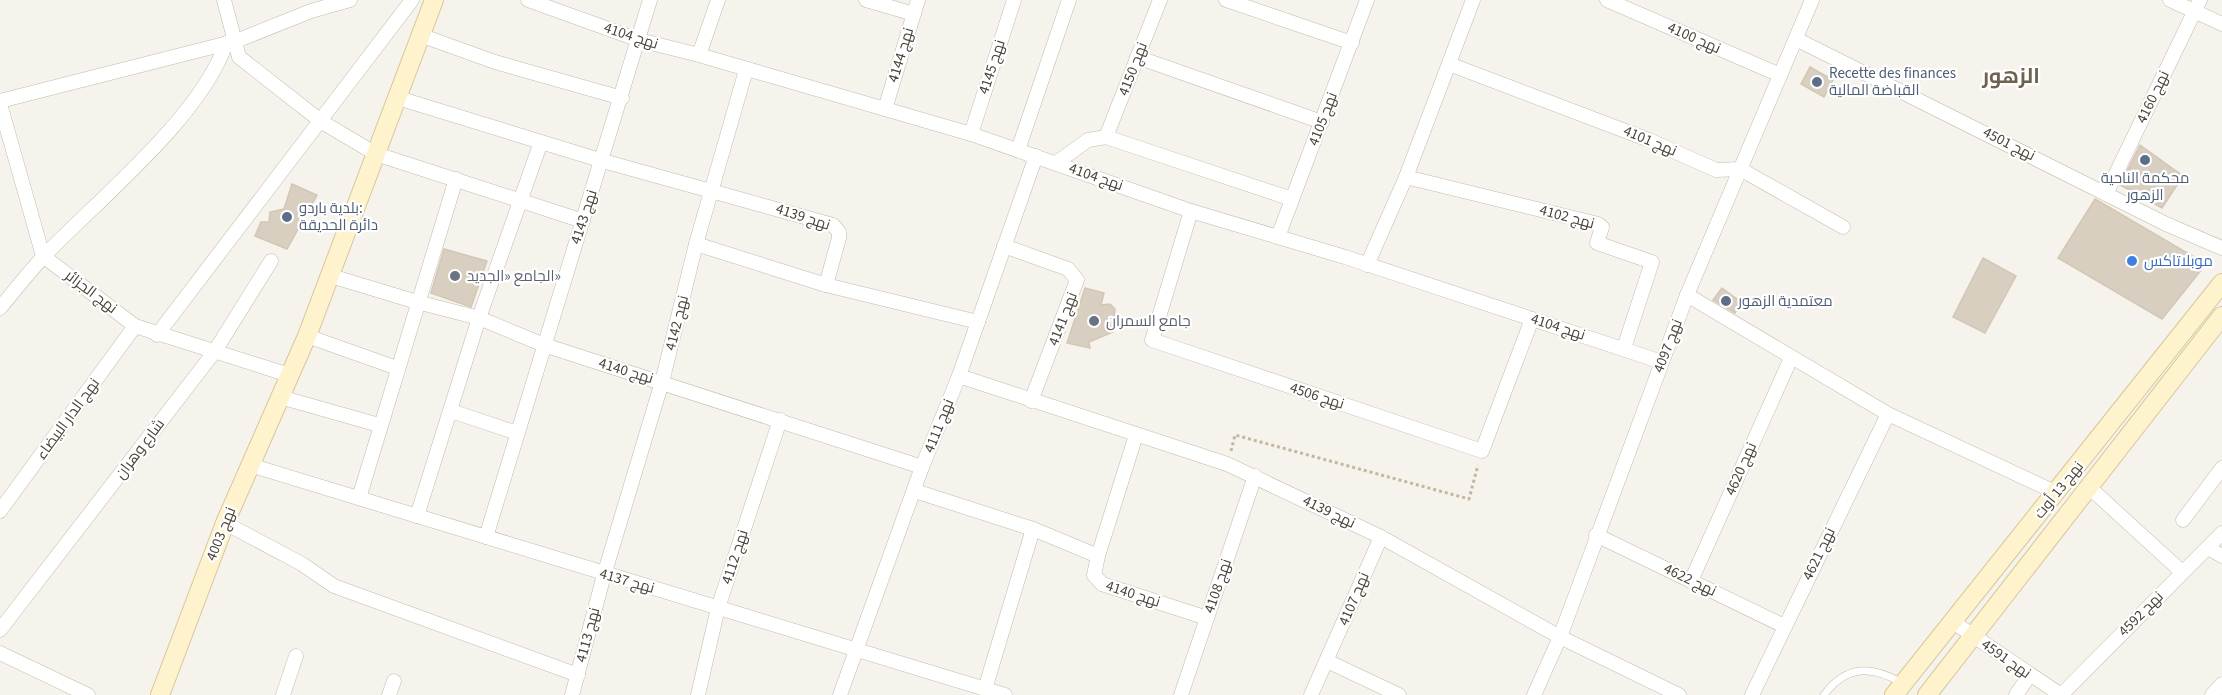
<svg xmlns="http://www.w3.org/2000/svg" width="2222" height="695" font-family="'Source Sans 3',Cairo,sans-serif">
<rect width="100%" height="100%" fill="#f6f3ec"/>
<g fill="#d8cfc1" stroke="#d3c7b4" stroke-width="1.5">
<path d="M1810,67L1833,80L1824,97L1801,84Z"/>
<path d="M2140,145L2183,176L2162,208L2120,185Z"/>
<path d="M292,184L317,195L287,249L255,236L261,222H269L270,212L284,209Z"/>
<path d="M2095,199L2206,264L2162,319L2058,258Z"/>
<path d="M444,249L487,261L471,307L431,293Z"/>
<path d="M1983,258L2016,276L1985,333L1953,317Z"/>
<path d="M1085,288L1104,293L1101,305L1110,304L1115,309L1113,332L1089,342L1090,348L1067,343Z"/>
<path d="M1722,288L1741,302L1735,313L1713,300Z"/>
</g>
<g fill="none" stroke-linecap="round" stroke-linejoin="round">
<defs>
<path id="lane" d="M1824,695C1847,664 1872,666 1902,683"/>
<g id="street">
<path d="M224,0L239,57L322,122L376,154L583,221"/>
<path d="M528,0L639,40L699,55L971,134L1191,211L1345,257L1662,362"/>
<path d="M866,0L914,14"/>
<path d="M1226,0L1352,43"/>
<path d="M1607,0L1780,75"/>
<path d="M2170,0L2222,24"/>
<path d="M420,35L495,62L622,98"/>
<path d="M1796,39L2166,224L2222,248"/>
<path d="M699,55L718,0"/>
<path d="M1137,57L1322,122"/>
<path d="M1449,64L1649,140L1716,170L1740,169L1843,227"/>
<path d="M398,98L603,161L833,225L839,232V238L826,285"/>
<path d="M0,101L236,41L311,11L350,0"/>
<path d="M0,104L43,256L135,326L289,375"/>
<path d="M885,109L918,0"/>
<path d="M971,134L1014,0"/>
<path d="M1106,137L1160,0"/>
<path d="M1018,150L1069,0"/>
<path d="M1056,163L1088,140L1106,137L1292,199"/>
<path d="M1406,177L1598,224L1602,227L1597,243L1652,262L1624,348"/>
<path d="M2106,194L2200,0"/>
<path d="M1191,211L1152,340L1482,451L1532,319"/>
<path d="M1278,237L1367,0"/>
<path d="M696,244L826,285L978,322"/>
<path d="M1004,246L1068,269L1077,280L1031,401"/>
<path d="M1367,265L1406,177L1473,0"/>
<path d="M331,276L417,302L479,318L544,345L922,467"/>
<path d="M1687,295L1888,414L2057,493"/>
<path d="M0,308C15,290 29,272 45,255C99,199 202,116 226,43"/>
<path d="M157,335L412,0"/>
<path d="M307,336L397,368"/>
<path d="M959,376L1227,464L1381,537L1560,637L1679,695"/>
<path d="M280,397L379,425"/>
<path d="M451,411L517,433"/>
<path d="M250,465L1005,695"/>
<path d="M2090,488L2182,572"/>
<path d="M915,491L1033,529L1098,556L1094,575L1102,584L1207,618"/>
<path d="M359,498L456,179"/>
<path d="M0,511L135,326"/>
<path d="M417,516L479,318L541,142"/>
<path d="M2183,520L2222,468"/>
<path d="M225,523L302,564L334,586L578,675"/>
<path d="M1596,535L1784,626"/>
<path d="M486,537L650,0"/>
<path d="M2208,548L2222,556"/>
<path d="M1098,556L1136,435"/>
<path d="M1691,581L1791,358"/>
<path d="M1953,622L2061,695L2222,533"/>
<path d="M0,630L215,351L271,261"/>
<path d="M0,653L88,695"/>
<path d="M1327,661L1399,695"/>
<path d="M985,689L1033,529"/>
<path d="M283,695L296,656"/>
<path d="M389,695L394,681"/>
<path d="M572,695L604,575L662,382L696,244L746,70"/>
<path d="M698,695L718,608L780,420"/>
<path d="M840,695L922,467L959,376L1036,156"/>
<path d="M1181,695L1255,476"/>
<path d="M1311,695L1381,537"/>
<path d="M1534,695L1560,637L1687,295L1812,0"/>
<path d="M1752,695L1888,414"/>
<path d="M2016,695L2029,676"/>
<path d="M2212,695L2222,684"/>
</g>
<g id="secondary">
<path d="M160,695L225,523L307,336L434,0"/>
<path d="M1894,695L2222,283"/>
<path d="M1927,695L2222,316"/>
</g>
</defs>
<use href="#lane" stroke="#c2bbae" stroke-width="8"/>
<use href="#street" stroke="#c2bbae" stroke-width="15"/>
<use href="#secondary" stroke="#d6c79b" stroke-width="20"/>
<path stroke="#c4b79f" stroke-width="3" stroke-dasharray="3 3" stroke-linecap="butt" d="M1231,451L1235,435L1469,499L1478,465"/>
<use href="#lane" stroke="#fff" stroke-width="7"/>
<use href="#street" stroke="#fff" stroke-width="14"/>
<use href="#secondary" stroke="#fff3cd" stroke-width="18"/>
</g>
<g fill="#5c6f8a" stroke="#fff" stroke-width="2">
<circle cx="1817" cy="82" r="6"/>
<circle cx="2145" cy="160" r="6"/>
<circle cx="287" cy="217" r="6"/>
<circle cx="1726" cy="301" r="6"/>
</g>
<circle fill="#3f7fe0" stroke="#fff" stroke-width="2" cx="2132" cy="261" r="6"/>
<g fill="#6b7280" stroke="#fff" stroke-width="2">
<circle cx="455" cy="276" r="6"/>
<circle cx="1094" cy="321" r="6"/>
</g>
<g text-anchor="middle" dominant-baseline="central" stroke-width="4.5" stroke-linejoin="round" paint-order="stroke">
<g font-size="15" fill="#4b4439" stroke="#fff">
<text transform="translate(631 36) rotate(18)">نهج 4104</text>
<text transform="translate(1694 38) rotate(24)">نهج 4100</text>
<text transform="translate(901 55) rotate(-73)">نهج 4144</text>
<text transform="translate(992 67) rotate(-72)">نهج 4145</text>
<text transform="translate(1133 69) rotate(-69)">نهج 4150</text>
<text transform="translate(2153 97) rotate(-64)">نهج 4160</text>
<text transform="translate(1323 119) rotate(-69)">نهج 4105</text>
<text transform="translate(1650 141) rotate(23)">نهج 4101</text>
<text transform="translate(2009 144) rotate(27)">نهج 4501</text>
<text transform="translate(1096 177) rotate(19)">نهج 4104</text>
<text transform="translate(584 217) rotate(-72)">نهج 4143</text>
<text transform="translate(803 217) rotate(18)">نهج 4139</text>
<text transform="translate(1567 217) rotate(15)">نهج 4102</text>
<text transform="translate(91 292) rotate(37)">نهج الجزائر</text>
<text transform="translate(1063 319) rotate(-69)">نهج 4141</text>
<text transform="translate(677 323) rotate(-76)">نهج 4142</text>
<text transform="translate(1558 327) rotate(18)">نهج 4104</text>
<text transform="translate(1668 346) rotate(-69)">نهج 4097</text>
<text transform="translate(626 371) rotate(17)">نهج 4140</text>
<text transform="translate(1317 396) rotate(18)">نهج 4506</text>
<text transform="translate(68 419) rotate(-54)">نهج الدار البيضاء</text>
<text transform="translate(939 426) rotate(-68)">نهج 4111</text>
<text transform="translate(140 449) rotate(-53)">شارع وهران</text>
<text transform="translate(1741 469) rotate(-66)">نهج 4620</text>
<text transform="translate(2059 490) rotate(-51)">نهج 13 أوت</text>
<text transform="translate(1329 512) rotate(26)">نهج 4139</text>
<text transform="translate(221 534) rotate(-68)">نهج 4003</text>
<text transform="translate(1819 554) rotate(-64)">نهج 4621</text>
<text transform="translate(735 557) rotate(-72)">نهج 4112</text>
<text transform="translate(1690 580) rotate(26)">نهج 4622</text>
<text transform="translate(627 581) rotate(16)">نهج 4137</text>
<text transform="translate(1218 586) rotate(-71)">نهج 4108</text>
<text transform="translate(1133 594) rotate(18)">نهج 4140</text>
<text transform="translate(1354 599) rotate(-67)">نهج 4107</text>
<text transform="translate(2141 614) rotate(-45)">نهج 4592</text>
<text transform="translate(588 635) rotate(-75)">نهج 4113</text>
<text transform="translate(2006 659) rotate(35)">نهج 4591</text>
</g>
<g font-size="15" fill="#4e5e75" stroke="#fff" text-anchor="start">
<text x="1829" y="73">Recette des finances<tspan x="1829" dy="17">القباضة المالية</tspan></text>
<text x="2145" y="178" text-anchor="middle">محكمة الناحية<tspan x="2145" dy="17">الزهور</tspan></text>
<text x="299" y="208">بلدية باردو:<tspan x="299" dy="17">دائرة الحديقة</tspan></text>
<text x="1738" y="301">معتمدية الزهور</text>
</g>
<g font-size="15" fill="#366cbe" stroke="#fff" text-anchor="start">
<text x="2144" y="261">موبلاتاكس</text>
</g>
<g font-size="15" fill="#5b616d" stroke="#fff" text-anchor="start">
<text x="467" y="276">الجامع «الجديد»</text>
<text x="1106" y="321">جامع السمران</text>
</g>
<g font-size="21" font-weight="bold" fill="#6e6250" stroke="#fff">
<text x="2011" y="76">الزهور</text>
</g>
</g>
</svg>
